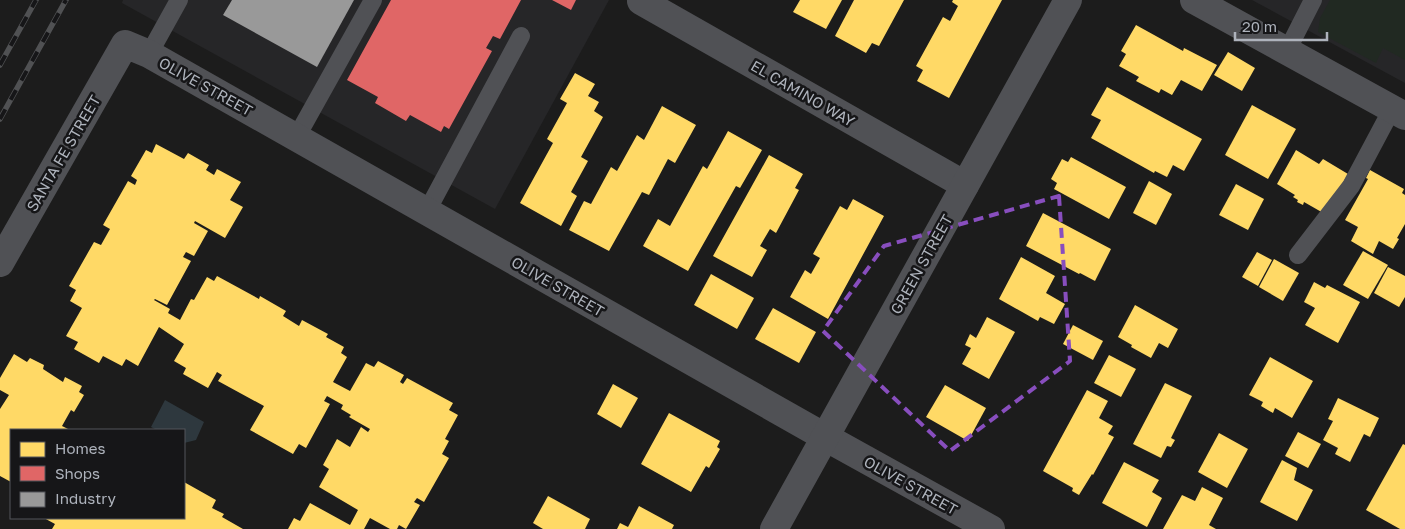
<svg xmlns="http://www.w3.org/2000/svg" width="1405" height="529" font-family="'Golos Text',sans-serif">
<rect width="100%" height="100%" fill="#1c1c1c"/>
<g fill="#262628">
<path d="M123,0H609L495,209L122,3Z"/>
<path d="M1252,0H1405V83Z"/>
</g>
<path fill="#212922" d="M1330,0H1405V60L1383,48L1376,63L1318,32L1320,18Z"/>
<path fill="#2e383e" d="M165,400L204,422L196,440L184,443V430H157L151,427Z"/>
<g fill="#ffd966">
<path d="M800,0H842L826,29L793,12Z"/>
<path d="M854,0H904L879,46L872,43L866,53L835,36Z"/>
<path d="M953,0H1002L949,98L917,81L923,70L916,66L943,17L950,21L958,6L952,2Z"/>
<path d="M1136,25L1183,51L1184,48L1217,65L1202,91L1181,80L1172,95L1161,89L1159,93L1136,81L1139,77L1119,66L1126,54L1121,51Z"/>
<path d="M1228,52L1255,68L1242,91L1214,75Z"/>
<path d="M575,73L595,84L588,96L599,102L594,111L603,117L581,157L588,161L571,192L577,196L561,226L520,203L553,143L547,139L567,103L560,99Z"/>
<path d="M1107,87L1202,139L1184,171L1173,165L1167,177L1155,171L1154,173L1091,138L1101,120L1091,115Z"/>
<path d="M1252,105L1296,129L1268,179L1225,155Z"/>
<path d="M662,106L696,125L675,163L668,159L649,195L642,192L609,251L569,230L584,201L591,204L611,167L617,171L637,135L644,140Z"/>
<path d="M728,131L762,150L740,188L736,186L688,271L643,246L658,219L670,226L703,166L707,169Z"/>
<path d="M156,144L184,159L188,153L209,165L206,170L214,175L217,169L241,182L230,200L243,207L225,238L195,221L194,223L208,231L194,256L186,252L183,257L191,261L167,305L155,299L154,300L170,309L168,313L180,320L191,299L194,300L207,277L214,281L217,276L259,299L260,296L286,311L283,316L299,326L302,320L328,334L326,337L344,347L341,353L347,357L333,382L350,391L366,363L374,367L378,361L404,375L400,382L403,384L407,378L453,403L449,410L458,415L445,439L449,441L442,454L449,458L424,502L417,498L414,502L420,505L406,529L399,525L397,529H390L370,518L364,529H288L294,518L300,521L310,503L350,525L358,510L319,487L329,469L323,465L337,439L350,447L361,427L368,432L370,429L349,417L351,415L341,409L343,405L327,396L324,401L330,404L306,448L299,444L293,454L250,430L264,406L218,381L222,375L217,372L208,388L183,374L186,368L174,361L184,344L159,327L138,366L126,359L122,366L103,356L99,363L74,349L78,342L66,336L82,308L70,301L76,290L69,286L94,242L101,245L110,229L103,225L128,181L135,185L137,180L131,176L146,150L152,153Z"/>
<path d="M1296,150L1319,164L1323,159L1348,174L1325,214L1304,202L1303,205L1297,202L1298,200L1293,197L1295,195L1277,184Z"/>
<path d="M769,155L803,174L795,188L799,190L776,233L770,229L760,246L767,250L752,277L713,256Z"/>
<path d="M1071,157L1126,187L1109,219L1054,189L1057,183L1051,179L1062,159L1068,162Z"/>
<path d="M1370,170L1404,189L1402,193L1405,195V224L1397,238L1399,239L1393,249L1379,241L1373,254L1351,241L1358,227L1345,220L1368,179L1366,178Z"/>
<path d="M1149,181L1172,194L1156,225L1133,213Z"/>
<path d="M1236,184L1264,199L1248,230L1219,215Z"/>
<path d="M853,199L884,216L828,319L790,297L805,270L811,274L820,258L813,254L840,206L847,210Z"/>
<path d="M1043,213L1111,249L1095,281L1080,273L1079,274L1026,246Z"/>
<path d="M1363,251L1388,265L1368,299L1343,285Z"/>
<path d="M1257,252L1272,260L1258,286L1242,277Z"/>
<path d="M1021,257L1055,276L1046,293L1065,304L1054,324L1040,317L1038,321L999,299Z"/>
<path d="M1274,259L1299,273L1283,301L1259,287Z"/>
<path d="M1388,267L1405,276V297L1399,307L1374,293Z"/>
<path d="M711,274L754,298L737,329L694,305Z"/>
<path d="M1314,282L1325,288L1327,285L1360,302L1338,343L1305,325L1315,308L1304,302Z"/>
<path d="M1135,305L1178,329L1168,348L1159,343L1151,358L1131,347L1132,345L1118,337Z"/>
<path d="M773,308L816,332L799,363L755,339Z"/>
<path d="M987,317L1015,332L989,379L962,364L971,348L965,345L970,334L976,338Z"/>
<path d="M1073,325L1103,341L1093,360L1063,344Z"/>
<path d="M14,354L27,362L30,358L44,365L43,369L63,382L65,377L82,386L79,392L84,395L74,412L71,410L62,426L70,430H11V482L0,476V409L9,395L0,390V378Z"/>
<path d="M1109,355L1136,369L1121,397L1094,383Z"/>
<path d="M1270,357L1313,381L1292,418L1275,408L1273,413L1261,406L1263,402L1249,395Z"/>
<path d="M1165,383L1192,396L1171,438L1175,440L1171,447L1167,446L1161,458L1133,444Z"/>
<path d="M613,384L638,398L621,428L597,414Z"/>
<path d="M945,385L986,408L968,441L926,417Z"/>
<path d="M1087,390L1108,401L1099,418L1113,426L1108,434L1114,437L1093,475L1092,474L1079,495L1072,491L1073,488L1043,471Z"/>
<path d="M1338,398L1379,418L1370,437L1364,434L1350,462L1335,454L1338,448L1323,440L1333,421L1328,419Z"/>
<path d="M669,413L720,441L717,447L720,449L709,468L706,466L691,492L641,464Z"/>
<path d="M1298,432L1321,444L1308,468L1285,456Z"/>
<path d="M1219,433L1248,449L1227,488L1198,472Z"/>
<path d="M1403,444L1405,445V529H1400L1366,510Z"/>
<path d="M1282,460L1297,468L1294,480L1313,490L1297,521L1260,502Z"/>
<path d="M1124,462L1159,480L1152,492L1162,498L1147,527L1102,503Z"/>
<path d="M184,482L216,500L212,508L224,514L222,517L243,529H52L55,524L44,518H184Z"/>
<path d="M1202,487L1223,498L1209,525L1216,529H1163L1182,495L1195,501Z"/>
<path d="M548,496L590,519L585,529H543L533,523Z"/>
<path d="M639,506L674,525L672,529H617L620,523L628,527Z"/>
</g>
<g fill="#e06666">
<path d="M391,0H521L500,39L493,36L486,48L492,51L449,129L444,126L441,132L410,115L406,121L375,103L378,97L347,80Z"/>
<path d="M552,0H576L571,10Z"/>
</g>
<path fill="#999" d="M232,0H354L317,67L223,15Z"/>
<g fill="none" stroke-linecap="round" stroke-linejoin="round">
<g stroke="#505155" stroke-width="18">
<path d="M1287,51L1313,0"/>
<path d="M149,54L179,0"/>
<path d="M296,138L373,0"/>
<path d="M427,211L521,36"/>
<path d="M1298,255L1351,186L1392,109"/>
</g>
<g stroke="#505155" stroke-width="28">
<path d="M1194,0L1405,116"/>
<path d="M641,1L965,185"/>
<path d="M0,263L125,44L149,54L825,437L991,529"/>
<path d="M774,529L1068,0"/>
</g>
<defs>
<g id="rail">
<path d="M0,65L36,0"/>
<path d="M0,119L66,0"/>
</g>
</defs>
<use href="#rail" stroke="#505153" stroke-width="5.5"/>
<use href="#rail" stroke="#161618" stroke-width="4" stroke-dasharray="11" stroke-linecap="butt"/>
</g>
<path fill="none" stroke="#884ebe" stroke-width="4" stroke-dasharray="10 6" stroke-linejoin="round" d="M1059,196L1070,361L950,451L823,331L884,246Z"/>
<g text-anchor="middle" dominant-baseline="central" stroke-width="5" stroke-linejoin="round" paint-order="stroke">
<g font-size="15" fill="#aeb3bc" stroke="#161618">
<text transform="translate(206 86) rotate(29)">OLIVE STREET</text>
<text transform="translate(803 93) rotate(30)">EL CAMINO WAY</text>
<text transform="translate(63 153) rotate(-60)">SANTA FE STREET</text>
<text transform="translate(921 264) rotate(-61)">GREEN STREET</text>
<text transform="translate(558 286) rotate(30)">OLIVE STREET</text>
<text transform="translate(911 485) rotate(29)">OLIVE STREET</text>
</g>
</g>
<rect x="10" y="429" width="175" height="90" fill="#161618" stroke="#53555a"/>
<rect x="20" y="442" width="25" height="15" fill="#ffd966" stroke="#53555a"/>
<text x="55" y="454" font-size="15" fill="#aeb3bc">Homes</text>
<rect x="20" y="466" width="25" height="15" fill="#e06666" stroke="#53555a"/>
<text x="55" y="479" font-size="15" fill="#aeb3bc">Shops</text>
<rect x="20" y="492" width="25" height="15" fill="#999999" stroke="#53555a"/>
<text x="55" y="504" font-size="15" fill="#aeb3bc">Industry</text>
<path d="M1235 32v8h92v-8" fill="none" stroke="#aeb3bc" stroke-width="2.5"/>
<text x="1242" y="32" font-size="15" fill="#aeb3bc" stroke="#161618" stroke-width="4" paint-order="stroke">20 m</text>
</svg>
